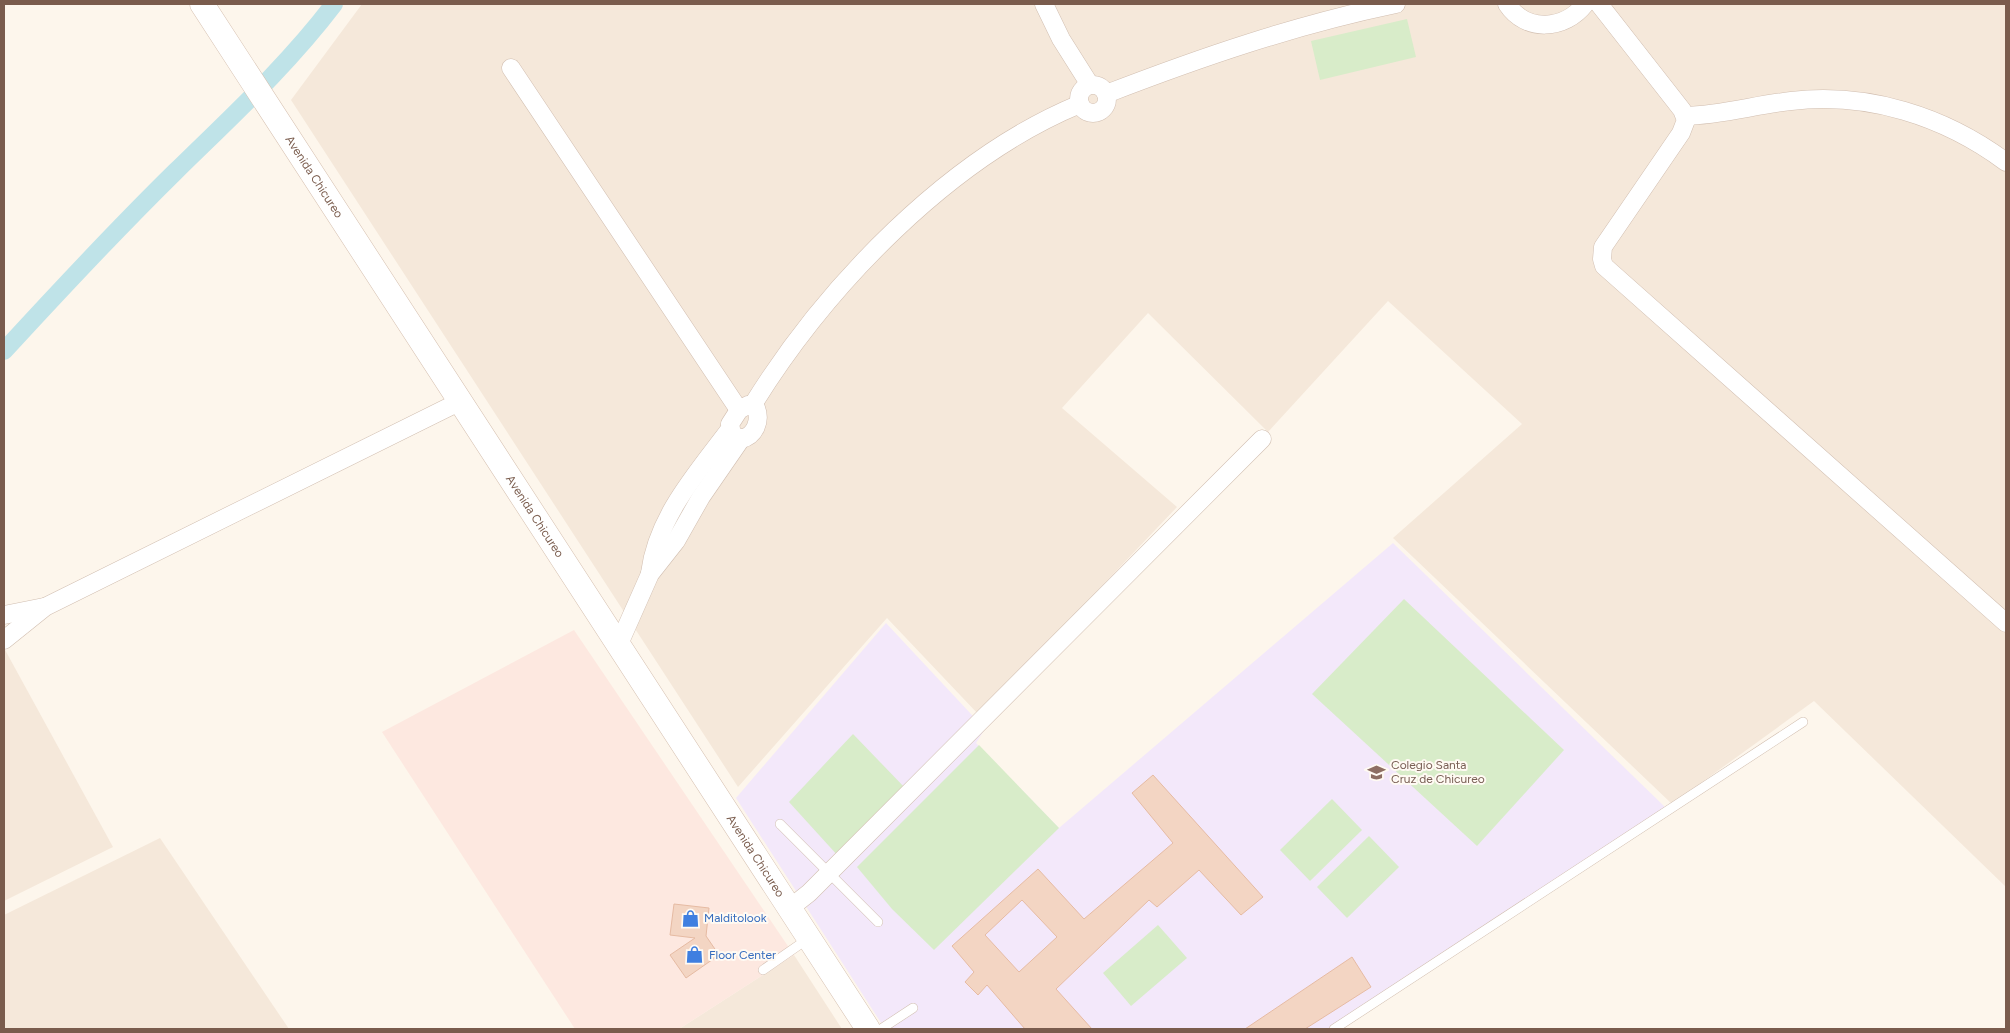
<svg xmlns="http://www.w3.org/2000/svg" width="2010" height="1033" font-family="Figtree,sans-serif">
<rect width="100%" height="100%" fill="#fdf6ec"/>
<g fill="#f5e8da">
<path d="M362,4H2006V887L1814,701L1672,804L1393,538L1522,424L1388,301L1268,432L1148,313L1062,408L1177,507L979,715L887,618L738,787L291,100Z"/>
<path d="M4,648L113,847L4,901Z"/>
<path d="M160,838L289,1029H4V915Z"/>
<path d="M794,955L842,1029H679Z"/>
</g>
<path fill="#fde8e0" d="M574,630L794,955L679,1029H575L382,732Z"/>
<path fill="#f3e8fa" d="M1393,543L1665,807L1336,1029H885L736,798L886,623L985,729L976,743L1059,828Z"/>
<g fill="#d8ecc9">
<path d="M1407,19L1416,57L1320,80L1311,41Z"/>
<path d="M1404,599L1564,750L1477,846L1312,694Z"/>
<path d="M853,734L907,790L839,857L789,802Z"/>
<path d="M979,745L1059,828L934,950L892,909L857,867Z"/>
<path d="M1332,799L1362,830L1310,881L1280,850Z"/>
<path d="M1369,836L1399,867L1347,918L1317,887Z"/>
<path d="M1158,925L1187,958L1131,1006L1103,973Z"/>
</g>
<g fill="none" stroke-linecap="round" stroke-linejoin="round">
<path stroke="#bfe3e8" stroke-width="18" d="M4,351C60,290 116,230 175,172C230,118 287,66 334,4"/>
</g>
<g fill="#f3d5c3" stroke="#e6bba3" fill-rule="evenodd">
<path d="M1153,775L1263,897L1241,915L1199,870L1157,907L1149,900L1056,989L1092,1029H1025L987,985L978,995L965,982L974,972L952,946L1038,869L1084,919L1173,843L1132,793ZM1022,900L1057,937L1019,972L985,935Z"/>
<path d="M674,904L709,908L706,936L719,955L686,978L670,955L695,938L670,935Z"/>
<path d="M1352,957L1371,987L1305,1029H1245Z"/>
</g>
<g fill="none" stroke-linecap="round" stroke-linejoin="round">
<defs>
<g id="lane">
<path d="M780,824L878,922"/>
<path d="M763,970L809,938"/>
<path d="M881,1029L913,1008"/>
<path d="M1334,1029L1803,722"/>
</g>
<g id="street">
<path d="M1044,4L1061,39L1090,85"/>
<path d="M1507,4C1526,33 1565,30 1585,4"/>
<path d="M1599,4L1682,110L1686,120L1681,133L1603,247L1602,259L1604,266L2006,623"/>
<path d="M511,68L739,410"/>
<circle cx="1093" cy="99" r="14"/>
<path d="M1106,94C1202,57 1295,25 1396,4"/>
<path d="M1685,116C1721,115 1755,105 1791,101C1868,92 1944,116 2006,162"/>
<path d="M748,405L756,408C761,421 755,436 741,439L732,434L730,424L739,410Z"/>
<path d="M752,406C826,286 949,158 1080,104"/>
<path d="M650,573C657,517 697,473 730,429"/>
<path d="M4,615L44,607"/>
<path d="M4,640L45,607L461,401"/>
<path d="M619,644L650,574L676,541L701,497L741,439"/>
<path d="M790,908L809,893L1262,439"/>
</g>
<g id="secondary">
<path id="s1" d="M202,4L868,1029"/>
</g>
</defs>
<use href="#lane" stroke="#d1beb0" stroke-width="10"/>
<use href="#street" stroke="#d1beb0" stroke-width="19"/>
<use href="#secondary" stroke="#d6c0b0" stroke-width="25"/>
<use href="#lane" stroke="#fff" stroke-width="9"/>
<use href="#street" stroke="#fff" stroke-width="18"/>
<use href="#secondary" stroke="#fff" stroke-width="24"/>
</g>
<defs>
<symbol id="school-bare" viewBox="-9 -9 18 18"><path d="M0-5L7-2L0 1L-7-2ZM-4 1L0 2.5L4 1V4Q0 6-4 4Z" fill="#8d6e63" stroke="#fffaf3" stroke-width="2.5" paint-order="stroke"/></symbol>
<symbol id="shop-bare" viewBox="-9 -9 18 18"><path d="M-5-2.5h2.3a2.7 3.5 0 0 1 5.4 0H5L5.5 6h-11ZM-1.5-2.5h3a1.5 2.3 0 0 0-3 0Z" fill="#3f7fe0" stroke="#fffaf3" stroke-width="2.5" paint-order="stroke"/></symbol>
</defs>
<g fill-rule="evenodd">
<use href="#school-bare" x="1364" y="760" width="25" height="25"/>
<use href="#shop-bare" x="678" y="906" width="25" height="25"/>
<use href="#shop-bare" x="682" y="942" width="25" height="25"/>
</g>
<g text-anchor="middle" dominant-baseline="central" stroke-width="4" stroke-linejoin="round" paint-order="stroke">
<g font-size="12" fill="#7a5c4d" stroke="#fffaf3">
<text stroke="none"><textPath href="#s1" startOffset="206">Avenida Chicureo</textPath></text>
<text stroke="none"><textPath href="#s1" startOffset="611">Avenida Chicureo</textPath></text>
<text stroke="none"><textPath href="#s1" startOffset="1016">Avenida Chicureo</textPath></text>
</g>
<g font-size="12" fill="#785e54" stroke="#fffaf3" text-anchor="start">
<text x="1391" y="765">Colegio Santa<tspan x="1391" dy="14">Cruz de Chicureo</tspan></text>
</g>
<g font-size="12" fill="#366cbe" stroke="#fffaf3" text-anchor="start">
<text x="704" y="918">Malditolook</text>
<text x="709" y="955">Floor Center</text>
</g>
</g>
<rect width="2010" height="1033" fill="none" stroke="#7a5c4d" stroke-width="10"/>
</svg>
